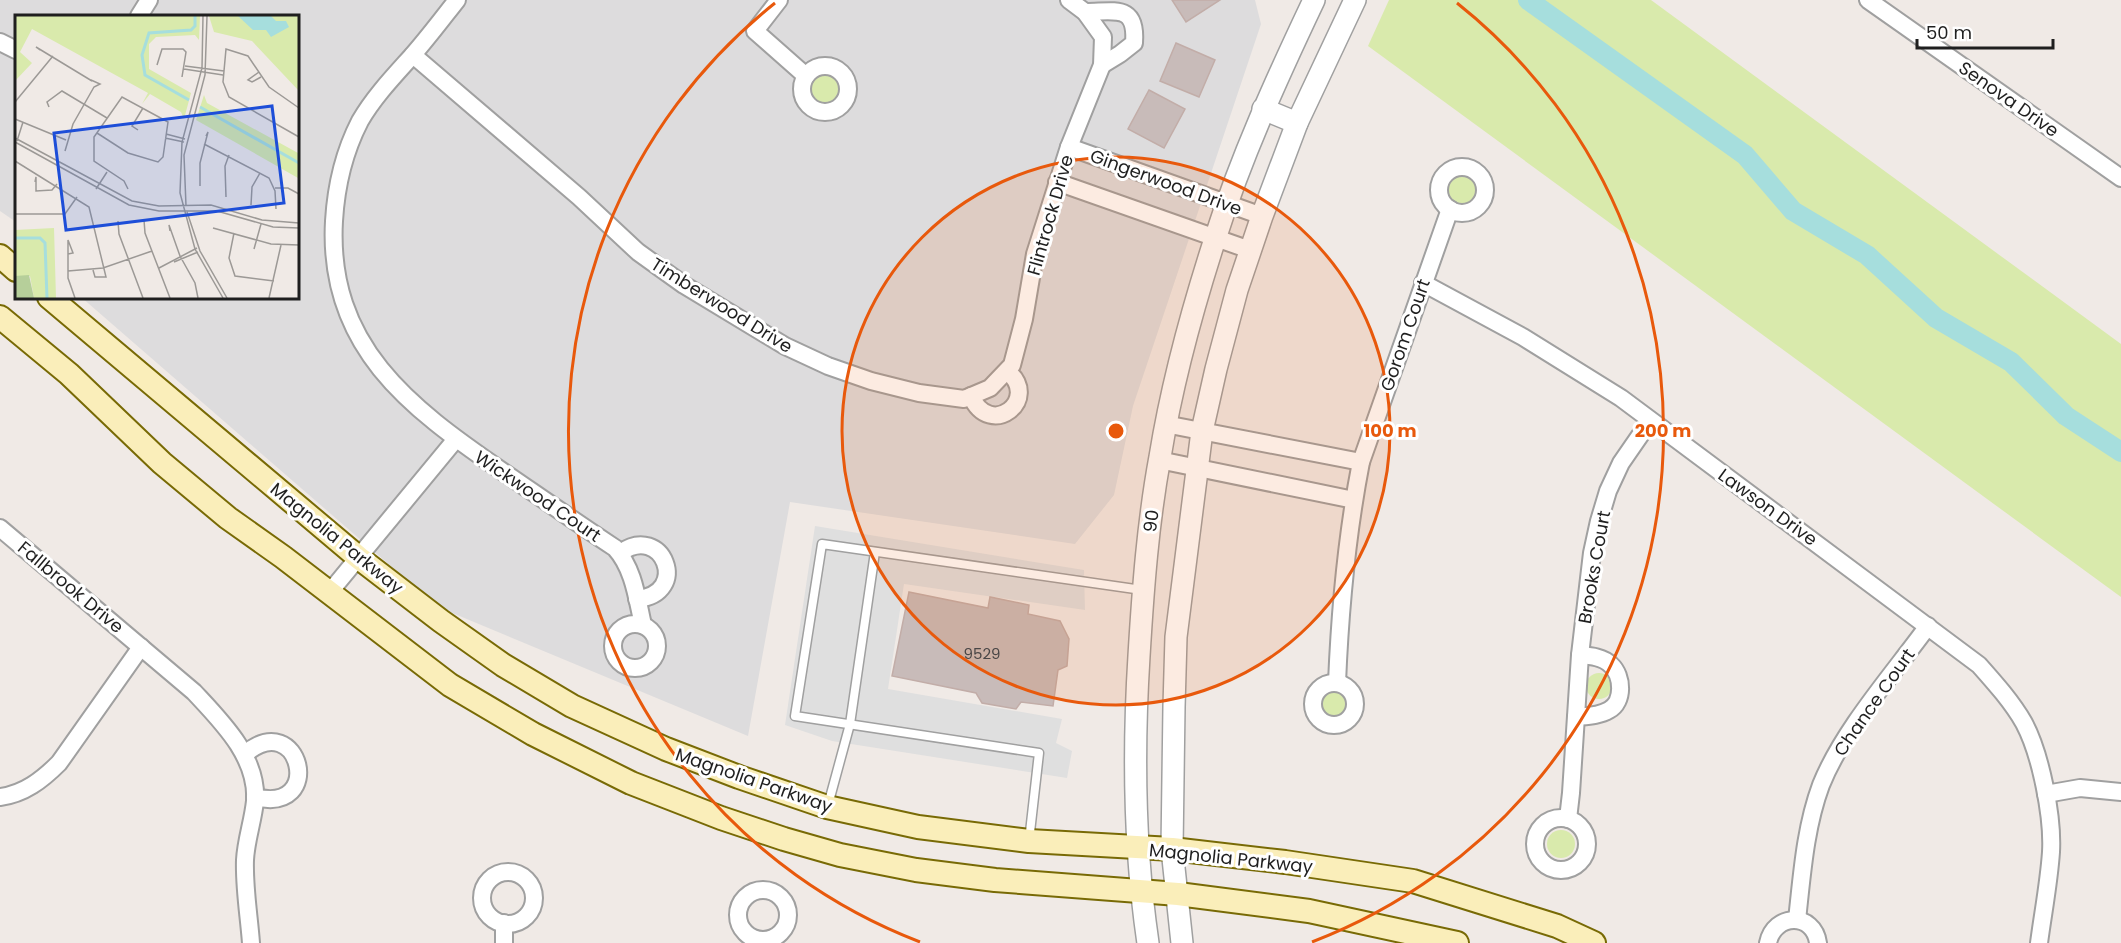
<svg xmlns="http://www.w3.org/2000/svg" width="2121" height="943" font-family="Poppins,sans-serif">
<rect width="100%" height="100%" fill="#f0eae6"/>
<path fill="#dddcdd" d="M0,0H1255L1261,24L1133,406L1114,495L1075,544L790,502L748,736L438,607L81,297H297V16H16V222L0,211Z"/>
<g fill="#d9eaac">
<path d="M1389,0H1651L2121,344V597L1368,46Z"/>
<circle cx="828" cy="91" r="23"/>
<circle cx="1462" cy="197" r="23"/>
<circle cx="1599" cy="686" r="13"/>
<circle cx="1335" cy="703" r="13"/>
<circle cx="1561" cy="844" r="14"/>
</g>
<path fill="#dfdfdf" d="M815,526L1084,570L1085,610L904,584L888,689L1062,719L1056,743L1072,751L1067,778L832,741L785,725Z"/>
<g fill="none" stroke-linecap="round" stroke-linejoin="round">
<path stroke="#a6dedd" stroke-width="20" d="M1528,0L1745,155L1793,211L1867,255L1936,318L2011,362L2066,416L2121,452"/>
</g>
<g fill="#c8bbb9" stroke="#c2ada8" stroke-width="1.5">
<path d="M1172,0H1220L1186,22Z"/>
<path d="M1176,43L1215,60L1199,97L1160,81Z"/>
<path d="M1149,90L1185,109L1164,148L1128,129Z"/>
<path d="M909,592L988,608L990,597L1029,605L1028,614L1060,621L1069,639L1067,666L1058,670L1053,706L1021,702L1016,709L982,703L976,693L892,676Z"/>
</g>
<g fill="none" stroke-linecap="round" stroke-linejoin="round">
<defs>
<g id="service">
<path d="M828,805L850,724L875,552"/>
<path d="M1029,841L1039,753L795,716L822,544L1142,590"/>
</g>
<g id="minor">
<path d="M457,0C442,19 427,39 411,57C393,77 374,97 360,121C344,152 336,187 334,221C327,346 409,407 502,471C540,497 577,523 615,548C634,569 637,599 643,625"/>
<path d="M779,0L755,31L806,76"/>
<path d="M1868,0L2121,178"/>
<path d="M1085,12C1114,12 1137,3 1134,43L1120,54L1102,65"/>
<path d="M139,16L149,0"/>
<path d="M0,42L16,50"/>
<path d="M413,55L579,197L638,252L684,285L785,346L828,366L871,381L919,393L964,399L990,388L1012,365L1024,319L1035,254L1069,147L1102,65L1103,37L1085,12L1069,0"/>
<circle cx="825" cy="89" r="23"/>
<path d="M1069,147L1262,216"/>
<circle cx="1462" cy="190" r="23"/>
<path d="M1057,182L1250,250"/>
<path d="M1423,283L1523,337L1621,398L1979,665C1995,683 2012,702 2024,723C2041,755 2053,817 2051,852C2049,882 2043,913 2039,943"/>
<path d="M971,396C990,440 1042,399 1007,371"/>
<path d="M1165,424L1361,462"/>
<path d="M1159,460L1354,500"/>
<path d="M0,528L194,692C221,721 258,757 255,801C253,821 246,840 245,860C244,887 249,916 251,943"/>
<path d="M620,553C663,522 691,594 637,599"/>
<path d="M329,593L456,439"/>
<circle cx="635" cy="646" r="22"/>
<path d="M1337,683C1340,609 1347,534 1361,462L1450,209"/>
<circle cx="1334" cy="704" r="21"/>
<path d="M1576,717C1586,716 1599,716 1609,710C1624,702 1623,676 1611,665C1603,657 1591,656 1580,655"/>
<path d="M245,754C300,707 326,815 255,797"/>
<path d="M2046,794L2080,788L2121,792"/>
<path d="M0,797C24,794 42,780 59,763L141,647"/>
<circle cx="1561" cy="844" r="26"/>
<path d="M1568,819L1571,793L1580,655L1592,553L1599,521L1608,491L1621,463L1650,421"/>
<circle cx="508" cy="898" r="26"/>
<circle cx="763" cy="915" r="25"/>
<path d="M1797,920C1802,875 1805,828 1821,785C1843,730 1893,674 1928,626"/>
<path d="M504,943V923"/>
<path d="M1768,943C1774,913 1814,912 1818,943"/>
</g>
<g id="tertiary">
<path d="M1263,109L1297,123"/>
<path d="M1148,943C1134,848 1133,752 1139,656C1143,589 1148,522 1160,457C1172,383 1192,310 1215,239C1241,157 1277,78 1314,0"/>
<path d="M1182,943L1172,849L1174,707L1176,637L1202,431L1216,369L1237,290L1262,216L1297,123L1355,0"/>
</g>
<g id="secondary">
<path d="M0,256L16,270"/>
<path d="M49,297L359,558L441,621L503,665L572,706L666,749L739,777L827,807L918,827L1029,841L1172,849L1285,862L1413,881L1557,926L1594,943"/>
<path d="M0,317L69,374L162,463L228,518L283,557L450,685L533,734L631,783L721,818L784,839L840,855L916,870L995,880L1178,894L1309,911L1457,943"/>
</g>
</defs>
<use href="#service" stroke="#a0a0a0" stroke-width="11"/>
<use href="#minor" stroke="#a0a0a0" stroke-width="20"/>
<use href="#tertiary" stroke="#a0a0a0" stroke-width="24"/>
<use href="#secondary" stroke="#786a05" stroke-width="26"/>
<use href="#service" stroke="#fff" stroke-width="8"/>
<use href="#minor" stroke="#fff" stroke-width="16"/>
<use href="#tertiary" stroke="#fff" stroke-width="21"/>
<use href="#secondary" stroke="#faeeba" stroke-width="22"/>
</g>
<circle cx="1116" cy="431" r="274" fill="#e8590c" fill-opacity=".12"/>
<g fill="none" stroke="#e8590c" stroke-width="3">
<circle cx="1116" cy="431" r="274"/>
<path d="M920 942A547 547 0 0 1 775 3M1457 3A547 547 0 0 1 1312 942"/>
</g>
<g text-anchor="middle" dominant-baseline="central" stroke-width="6" stroke-linejoin="round" paint-order="stroke">
<g font-size="15" fill="#494646">
<text x="982" y="653">9529</text>
</g>
<g font-size="18" fill="#1f1f1f" stroke="#fff">
<text transform="translate(2009 99) rotate(35)">Senova Drive</text>
<text transform="translate(1166 182) rotate(20)">Gingerwood Drive</text>
<text transform="translate(1050 215) rotate(-74)">Flintrock Drive</text>
<text transform="translate(722 305) rotate(32)">Timberwood Drive</text>
<text transform="translate(1405 335) rotate(-71)">Gorom Court</text>
<text transform="translate(538 496) rotate(34)">Wickwood Court</text>
<text transform="translate(1768 507) rotate(36)">Lawson Drive</text>
<text transform="translate(1151 521) rotate(-83)">90</text>
<text transform="translate(337 538) rotate(39)">Magnolia Parkway</text>
<text transform="translate(1594 567) rotate(-80)">Brooks Court</text>
<text transform="translate(71 587) rotate(40)">Fallbrook Drive</text>
<text transform="translate(1874 702) rotate(-55)">Chance Court</text>
<text transform="translate(754 780) rotate(19)">Magnolia Parkway</text>
<text transform="translate(1231 858) rotate(6)">Magnolia Parkway</text>
</g>
</g>
<g transform="translate(15 15)">
<rect width="284" height="284" fill="#f0eae6"/>
<path d="M0,1H185L184,25L180,20L141,22L134,29V54L176,78L169,104L166,97L135,79L127,89L133,78L17,14L5,37L17,48L0,66ZM194,1H283V75L237,26L199,17ZM189,80L192,88L283,138V163L181,105ZM39,213L41,283H19L15,261H0V215Z" fill="#d9eaac"/>
<path d="M14,260L19,283H0V261Z" fill="#b6cf9a"/>
<path d="M223,1H256L261,6H271L274,12L256,22L251,15H238Z" fill="#a6dedd"/>
<path fill="none" stroke="#a6dedd" stroke-width="3" d="M174,85L130,60L127,40L134,18L176,15L180,11V1M185,92L284,148M0,223H25L30,228L32,283"/>
<path fill="none" stroke="#9c9996" stroke-width="1.5" d="M188,1L187,53L167,127L165,178L180,234L208,283M25,35L21,32L77,66M142,50L147,34H168L171,37L167,62M170,51L209,56M169,54L208,60M244,57L233,65L237,67L246,62M0,87L38,41M34,92L32,87L47,76L92,103M284,93L254,72L233,41L211,34L208,67L214,82L284,122M0,104L51,125M123,115L117,111L128,93M82,118L113,138L143,147L148,142L153,107L107,82L79,122V146L109,166L113,174M151,119L170,124M0,123L117,186L144,191L196,190L247,205L284,208M150,123L169,127M2,126L8,107M0,127L114,190L144,196H202L258,212L284,213M189,129L254,163L260,176L261,194M50,136L58,109L79,72L85,69L76,65M0,146L74,192L91,262H80L78,255M20,167L21,162V176L37,175L42,169M185,171V148L193,117L191,121M260,173H273L284,179M81,174L92,157M211,182L210,151L214,140M236,190L237,172L245,158M171,191L169,140L190,60L192,1M172,197L185,236L212,283M0,199H50L62,182M129,205L130,218L155,283M103,206L104,219L128,283M198,213L256,229L284,230M155,216L154,210L165,241L180,268L183,283M219,218L214,243L220,261L259,266M239,234L246,209M53,239L58,238L53,225V263L60,283M159,247L183,237M144,253L182,233M53,256L88,253L137,236M254,283L266,230"/>
<path fill="#1d4ed8" fill-opacity="0.15" stroke="#1d4ed8" stroke-width="3" d="M257,91L269,188L51,215L39,118Z"/>
<rect width="284" height="284" fill="none" stroke="#1f1f1f" stroke-width="3"/>
</g>
<circle cx="1116" cy="431" r="9" fill="#e8590c" stroke="#fff" stroke-width="3"/>
<g font-size="18" text-anchor="middle" font-weight="bold" fill="#e8590c" stroke="#fff" stroke-width="6" stroke-linejoin="round" paint-order="stroke">
<text x="1390" y="437">100 m</text>
<text x="1663" y="437">200 m</text>
</g>
<path d="M1917 39v9h136v-9" fill="none" stroke="#1f1f1f" stroke-width="3"/>
<text x="1926" y="39" font-size="18" fill="#1f1f1f" stroke="#ffffff" stroke-width="4.5" paint-order="stroke">50 m</text>
</svg>
